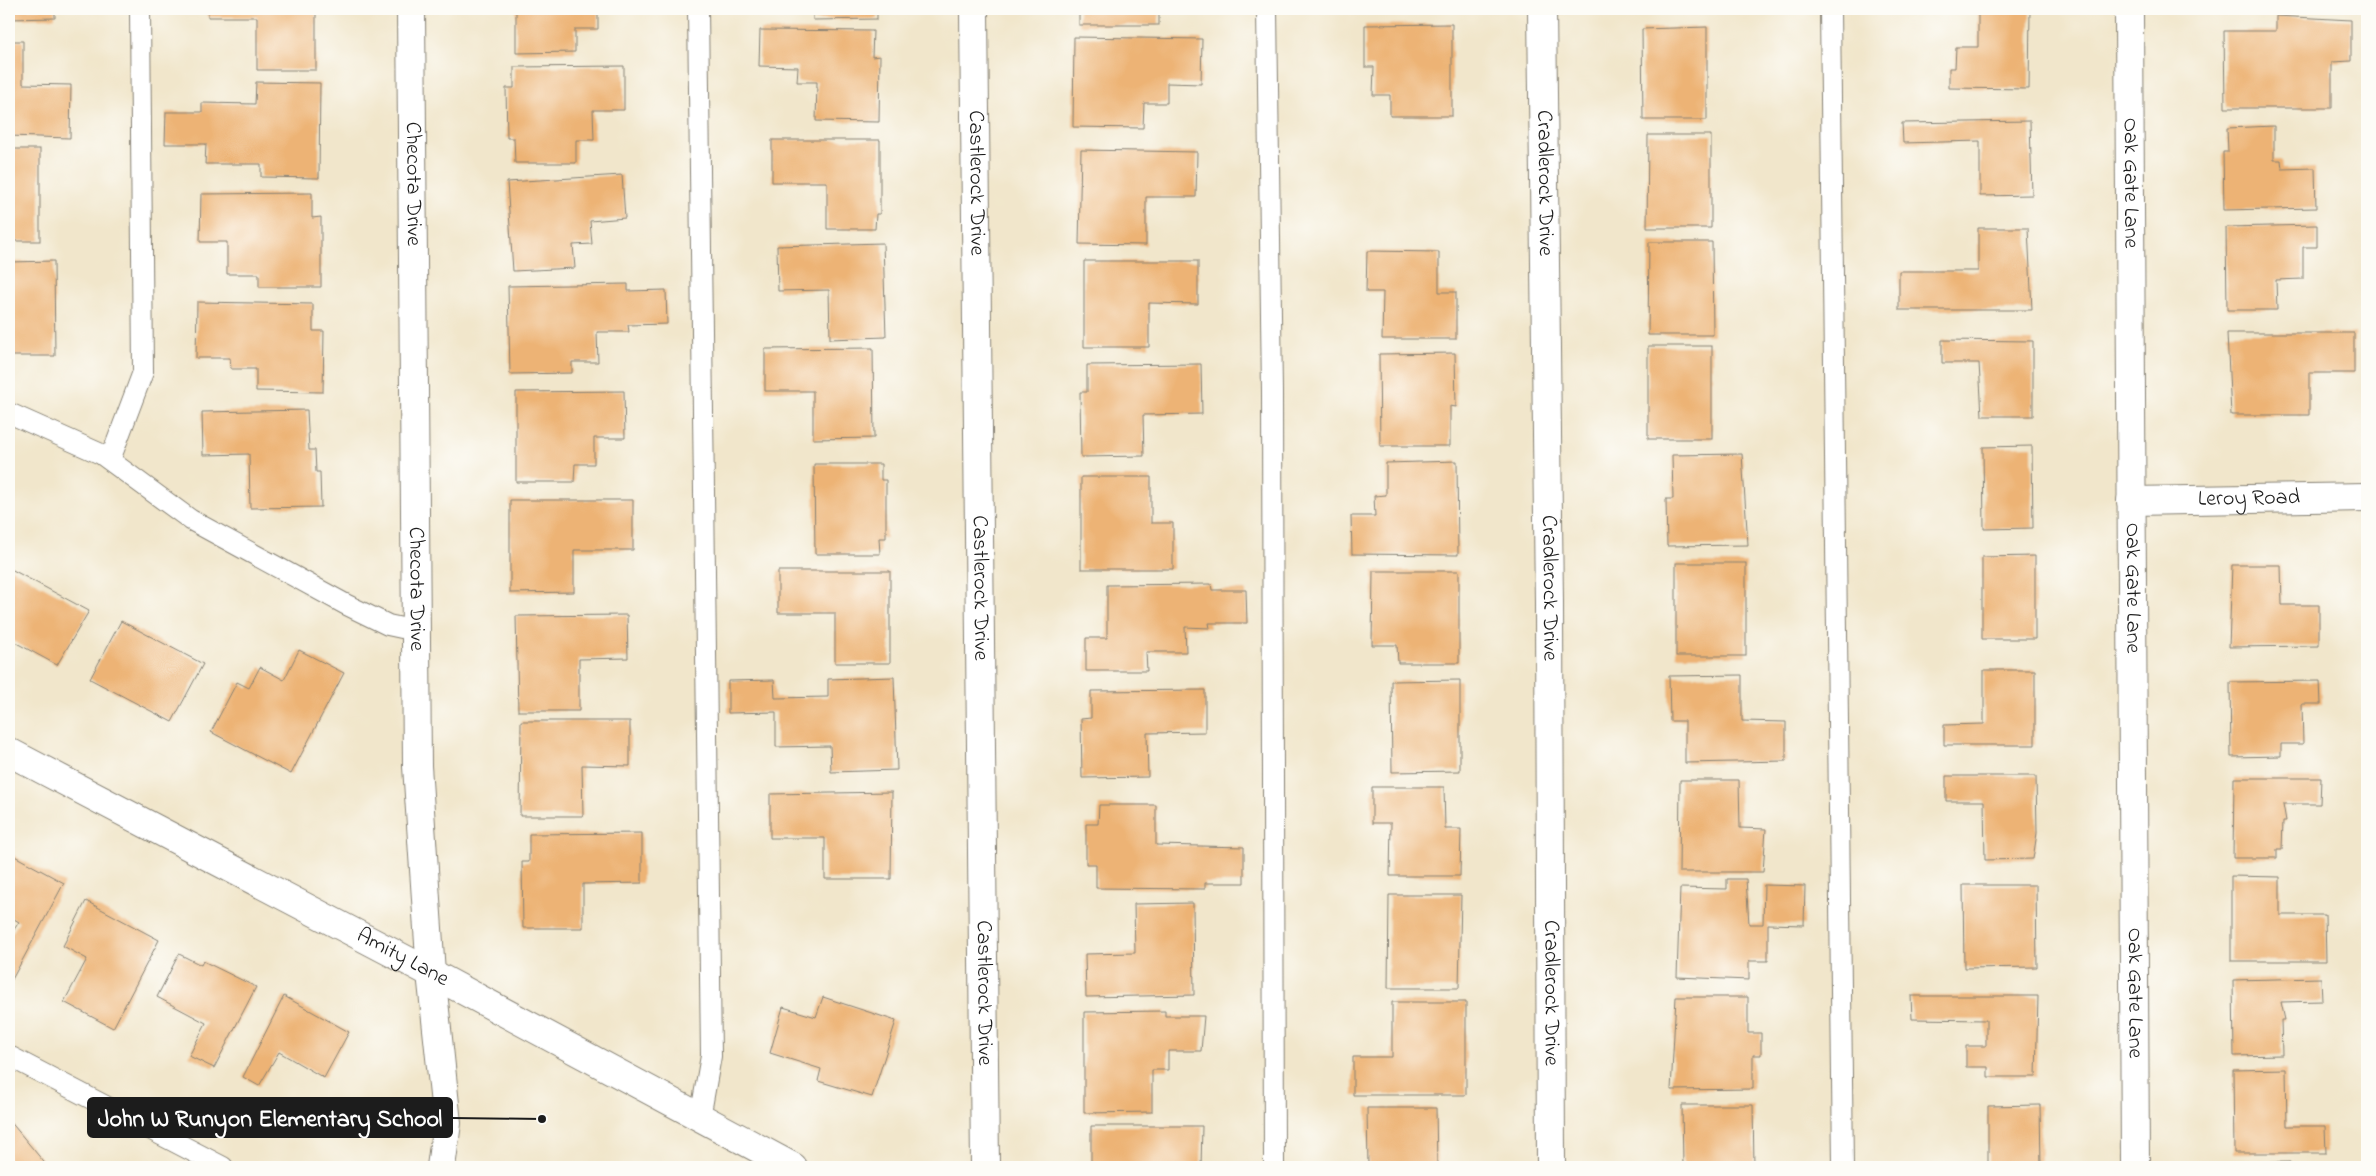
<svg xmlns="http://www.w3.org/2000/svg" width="2376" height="1176" font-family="'Indie Flower',sans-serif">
<rect width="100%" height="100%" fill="#fdfcf7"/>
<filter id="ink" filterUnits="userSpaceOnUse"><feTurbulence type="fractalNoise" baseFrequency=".02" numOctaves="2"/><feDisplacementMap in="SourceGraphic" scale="10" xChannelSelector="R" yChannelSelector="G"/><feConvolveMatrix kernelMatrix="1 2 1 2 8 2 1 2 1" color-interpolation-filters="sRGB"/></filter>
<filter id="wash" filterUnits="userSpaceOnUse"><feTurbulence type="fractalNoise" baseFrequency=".0096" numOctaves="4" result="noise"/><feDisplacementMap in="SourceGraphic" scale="20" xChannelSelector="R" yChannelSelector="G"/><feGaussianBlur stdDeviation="1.12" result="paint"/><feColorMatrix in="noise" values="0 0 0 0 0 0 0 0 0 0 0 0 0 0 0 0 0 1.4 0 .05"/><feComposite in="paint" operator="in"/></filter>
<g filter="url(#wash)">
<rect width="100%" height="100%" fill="#f1e6cb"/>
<g id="blocks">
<g fill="#edb374">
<path d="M9,9H55V18L9,19Z"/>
<path d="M208,9H316V70H257V17H208Z"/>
<path d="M516,9H598V29H575V52L516,53Z"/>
<path d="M813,9H877V19L813,20Z"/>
<rect x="1079" y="9" width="80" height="16"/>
<path d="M1978,9H2030L2029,89L1949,88V68H1955L1956,47H1978Z"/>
<path d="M2276,16L2351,20V61L2332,62V108H2225L2224,31H2276Z"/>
<path d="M1452,24V116H1390V95H1373L1374,67H1365V25Z"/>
<path d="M1707,27V120H1643L1642,29Z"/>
<path d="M760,30L873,31L872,57L880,56L879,122L816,121L817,82H797L798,67L759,66Z"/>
<path d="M1074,37L1202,39L1201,84L1167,83V103H1144L1143,128L1073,127Z"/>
<path d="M9,41H23V84L71,85L70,138L9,136Z"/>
<path d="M624,66V110H593L594,140H576V163H515L514,138H507L506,88H514V67Z"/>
<path d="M256,82L320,83L319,178L261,177V164H205L206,144H165L166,112H202V103L255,104Z"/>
<path d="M2030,121L2032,195L1980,196V141L1903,143L1902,123Z"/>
<path d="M2274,126V160H2281L2282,169L2315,168L2316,208L2224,210L2223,152H2228L2227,128Z"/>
<path d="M1648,135H1711V228H1647Z"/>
<path d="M772,140H880V214H876L875,229H827V182H772Z"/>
<rect x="9" y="149" width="31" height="92"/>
<path d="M1081,150L1197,152L1196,197H1146V245L1079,244Z"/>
<path d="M622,175L625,218L590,221L592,244L573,245L575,268L513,271L507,182Z"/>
<path d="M312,193V218L321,217V287H259V274H227V242H200L201,194Z"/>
<path d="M2317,225V247H2303V279L2276,280L2277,310H2227L2226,227Z"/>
<path d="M1978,228H2028L2032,310H1899V271H1978Z"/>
<path d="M1649,242H1712L1713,335H1648Z"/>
<path d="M883,243L886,337L830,339L829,290L778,291L777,246Z"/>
<path d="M1367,251L1439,252V292H1456V339H1382L1383,292H1366Z"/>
<path d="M54,261L55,356H9V262Z"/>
<path d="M1084,261H1198V304L1149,303V347H1084Z"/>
<path d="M628,284V291L666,290L667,324L628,325L629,332H597L598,362H572V373L510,374L508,286Z"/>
<path d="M197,302L313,304V331H324L323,392L256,391V369H231L230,358H196Z"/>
<path d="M2227,333H2354V373H2309V415H2231Z"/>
<path d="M1942,340L2033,341V416H1982L1979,363H1942Z"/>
<rect x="1648" y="346" width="64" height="93"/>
<path d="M873,348L874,438L813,439V391H765V349Z"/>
<path d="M1455,353L1456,407L1450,406V446H1380L1379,354Z"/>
<path d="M1201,364L1202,414L1143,415L1144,456L1081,457L1080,392H1087V365Z"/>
<path d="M624,391L625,438H594V464H575L574,482H516V392Z"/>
<path d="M307,410L309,450H315L316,472H320L321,507L250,508L249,454L203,455L202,412Z"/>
<path d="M2032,446L2033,528L1984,529L1983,447Z"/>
<path d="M1742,454L1748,545L1667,546L1666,499H1673L1672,455Z"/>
<path d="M1457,461L1458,555L1352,554L1351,516H1375L1374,496L1386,495V463Z"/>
<path d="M814,464H881V480H886V538H879L880,554H815Z"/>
<path d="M1081,477H1151V523H1173V569H1081Z"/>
<path d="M510,500H633V550H574V592L510,593Z"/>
<path d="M2035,556V639H1982V557Z"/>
<rect x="1676" y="563" width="70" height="93"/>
<path d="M2232,565H2281L2282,605H2319V646L2229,647Z"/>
<path d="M9,568L89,611L57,665L9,639Z"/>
<path d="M778,571H890V663H835V613H778Z"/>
<path d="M1373,571H1459V663H1398L1397,645H1372Z"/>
<path d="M1211,584L1212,590H1246L1247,623H1209L1210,628L1185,627L1186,652H1146L1147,671H1086V638H1107V585Z"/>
<path d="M627,615L628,658L579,659V711H518L516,616Z"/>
<path d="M121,621L203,664L172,722L90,679Z"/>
<path d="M299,650L344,673L291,774L211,732L237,682L249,688L260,667L284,680Z"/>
<path d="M1984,670H2035V745H1944V725L1984,724Z"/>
<path d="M1742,675V721L1786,722V761L1685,763V721H1670L1669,676Z"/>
<path d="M894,677L897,770L831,772L830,746L776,747V712L728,713V681L774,680L775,698L828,697V679Z"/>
<path d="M1460,680V771L1392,772L1391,681Z"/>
<path d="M2320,681L2321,704H2302L2303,744H2281V756L2231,757L2230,682Z"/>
<path d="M1205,690V732L1147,733L1148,777L1082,778L1081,719L1091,718V691Z"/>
<path d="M521,721H630V766L582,765L583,816H520Z"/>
<path d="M1946,776H2036L2037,833L2033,859L1985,860L1984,801H1946Z"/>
<path d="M2234,778H2321L2320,804H2283L2286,821H2283L2282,849H2277V858H2233Z"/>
<path d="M1680,780H1739L1740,828L1766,829L1763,872H1679Z"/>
<path d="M1372,787H1444L1445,829H1461L1460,876H1390L1391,823H1372Z"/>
<path d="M892,792L891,879H825V838H770V794Z"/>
<path d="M1099,805H1156V845L1244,847V883H1205V889L1096,888V864H1086V824H1098Z"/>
<path d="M642,833V883L583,884V928H523L522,862H529V834Z"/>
<path d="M9,853L64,883L9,985V937L19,922L9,916Z"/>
<path d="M2231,876L2280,877V915H2325L2326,961H2231Z"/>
<path d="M1727,879H1746L1749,924H1763L1764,885L1805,886L1804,925L1768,924V961H1749V980L1677,977L1680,888L1727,889Z"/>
<path d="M1963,885H2036L2037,967L1964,968Z"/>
<path d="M1389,895H1461L1459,988H1388Z"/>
<path d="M86,901L159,940L113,1028L64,1002L87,959L63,946Z"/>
<path d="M1193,903L1194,995L1086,997L1085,954L1135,953L1134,904Z"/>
<path d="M179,954L201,965L203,961L256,987L214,1068L189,1056L206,1023L157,997Z"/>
<path d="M2321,978L2322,1001L2281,1002L2285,1020H2281L2282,1055L2234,1056L2233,980Z"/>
<path d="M284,996L349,1032L324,1078L279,1052L259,1086L243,1077Z"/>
<path d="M1911,996H2038L2036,1077H1988V1067H1966V1046H1986V1020L1912,1019Z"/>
<path d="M823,997L896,1021L872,1097L818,1081L821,1069L770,1053L783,1007L816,1017Z"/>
<path d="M1676,997H1748V1033H1761V1055H1753V1089L1671,1090Z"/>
<path d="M1392,1002H1466V1095H1353V1057H1392Z"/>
<path d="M1165,1011V1016H1204L1201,1051H1168V1070H1152V1112L1084,1113V1012Z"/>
<path d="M2286,1069L2287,1126H2325L2326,1153H2234L2233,1070Z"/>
<path d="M1682,1105H1753L1754,1167H1683Z"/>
<path d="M2040,1105L2041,1167H1988V1106Z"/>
<path d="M1367,1108H1436L1437,1167H1368Z"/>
<path d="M9,1120L48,1167H9Z"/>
<path d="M1091,1126H1202L1201,1167H1091Z"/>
<path d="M2290,1162L2291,1167H2238V1163Z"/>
</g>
</g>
</g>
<g filter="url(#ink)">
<use href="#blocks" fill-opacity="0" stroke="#868174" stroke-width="1"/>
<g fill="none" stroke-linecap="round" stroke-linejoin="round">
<defs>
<g id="lane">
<path d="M698,9L711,1056L700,1118"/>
<path d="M1267,9L1272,392L1274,1167"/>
<path d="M1830,9L1843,1167"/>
<path d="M9,413L101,454L191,520L345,604L388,625L416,631"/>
<path d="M110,460L143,372L140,9"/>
<path d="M9,1056L223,1167"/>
</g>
<g id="street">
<path id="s1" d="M411,9L417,766L431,973L447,1123L441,1167"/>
<path id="s2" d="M974,9L985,1167"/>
<path id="s3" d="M1542,9L1549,603L1551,1167"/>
</g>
<g id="secondary">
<path id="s4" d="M2129,9L2135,1167"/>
<path id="s5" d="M2131,501L2367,497"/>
<path id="s6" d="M9,752L431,973L793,1167"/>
</g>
</defs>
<use href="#lane" stroke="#868174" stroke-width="22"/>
<use href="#street" stroke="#868174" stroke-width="30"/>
<use href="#secondary" stroke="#868174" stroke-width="30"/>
<use href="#lane" stroke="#fff" stroke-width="20"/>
<use href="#street" stroke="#fff" stroke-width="28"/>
<use href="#secondary" stroke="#fff" stroke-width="28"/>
</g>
</g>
<g text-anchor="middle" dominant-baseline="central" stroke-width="4" stroke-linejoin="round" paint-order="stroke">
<g font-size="22" fill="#1c1c1c" stroke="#fdfcf7">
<text stroke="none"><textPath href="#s2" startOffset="174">Castlerock Drive</textPath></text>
<text stroke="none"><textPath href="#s3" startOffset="174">Cradlerock Drive</textPath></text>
<text stroke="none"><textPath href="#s4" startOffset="174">Oak Gate Lane</textPath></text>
<text stroke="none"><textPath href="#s1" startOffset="175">Checota Drive</textPath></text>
<text stroke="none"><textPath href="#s5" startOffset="118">Leroy Road</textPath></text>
<text stroke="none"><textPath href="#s2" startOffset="579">Castlerock Drive</textPath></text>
<text stroke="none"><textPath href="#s3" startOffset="579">Cradlerock Drive</textPath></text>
<text stroke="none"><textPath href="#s4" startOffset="579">Oak Gate Lane</textPath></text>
<text stroke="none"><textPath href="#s1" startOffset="580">Checota Drive</textPath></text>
<text stroke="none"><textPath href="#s6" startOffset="444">Amity Lane</textPath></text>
<text stroke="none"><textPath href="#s2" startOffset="984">Castlerock Drive</textPath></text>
<text stroke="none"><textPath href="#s3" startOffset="984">Cradlerock Drive</textPath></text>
<text stroke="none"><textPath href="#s4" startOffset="984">Oak Gate Lane</textPath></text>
</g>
</g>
<path fill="none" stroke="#1c1c1c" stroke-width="2" d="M542 1119L452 1118"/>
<circle fill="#1c1c1c" stroke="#fdfcf7" stroke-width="2" cx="542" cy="1119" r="5"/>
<rect fill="#1c1c1c" stroke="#1c1c1c" stroke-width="2" x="88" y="1098" width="364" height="39" rx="5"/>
<g font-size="24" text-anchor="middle" font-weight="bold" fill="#fff">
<text x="270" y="1126">John W Runyon Elementary School</text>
</g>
<rect width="2376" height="1176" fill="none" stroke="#fdfcf7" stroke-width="30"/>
</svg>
